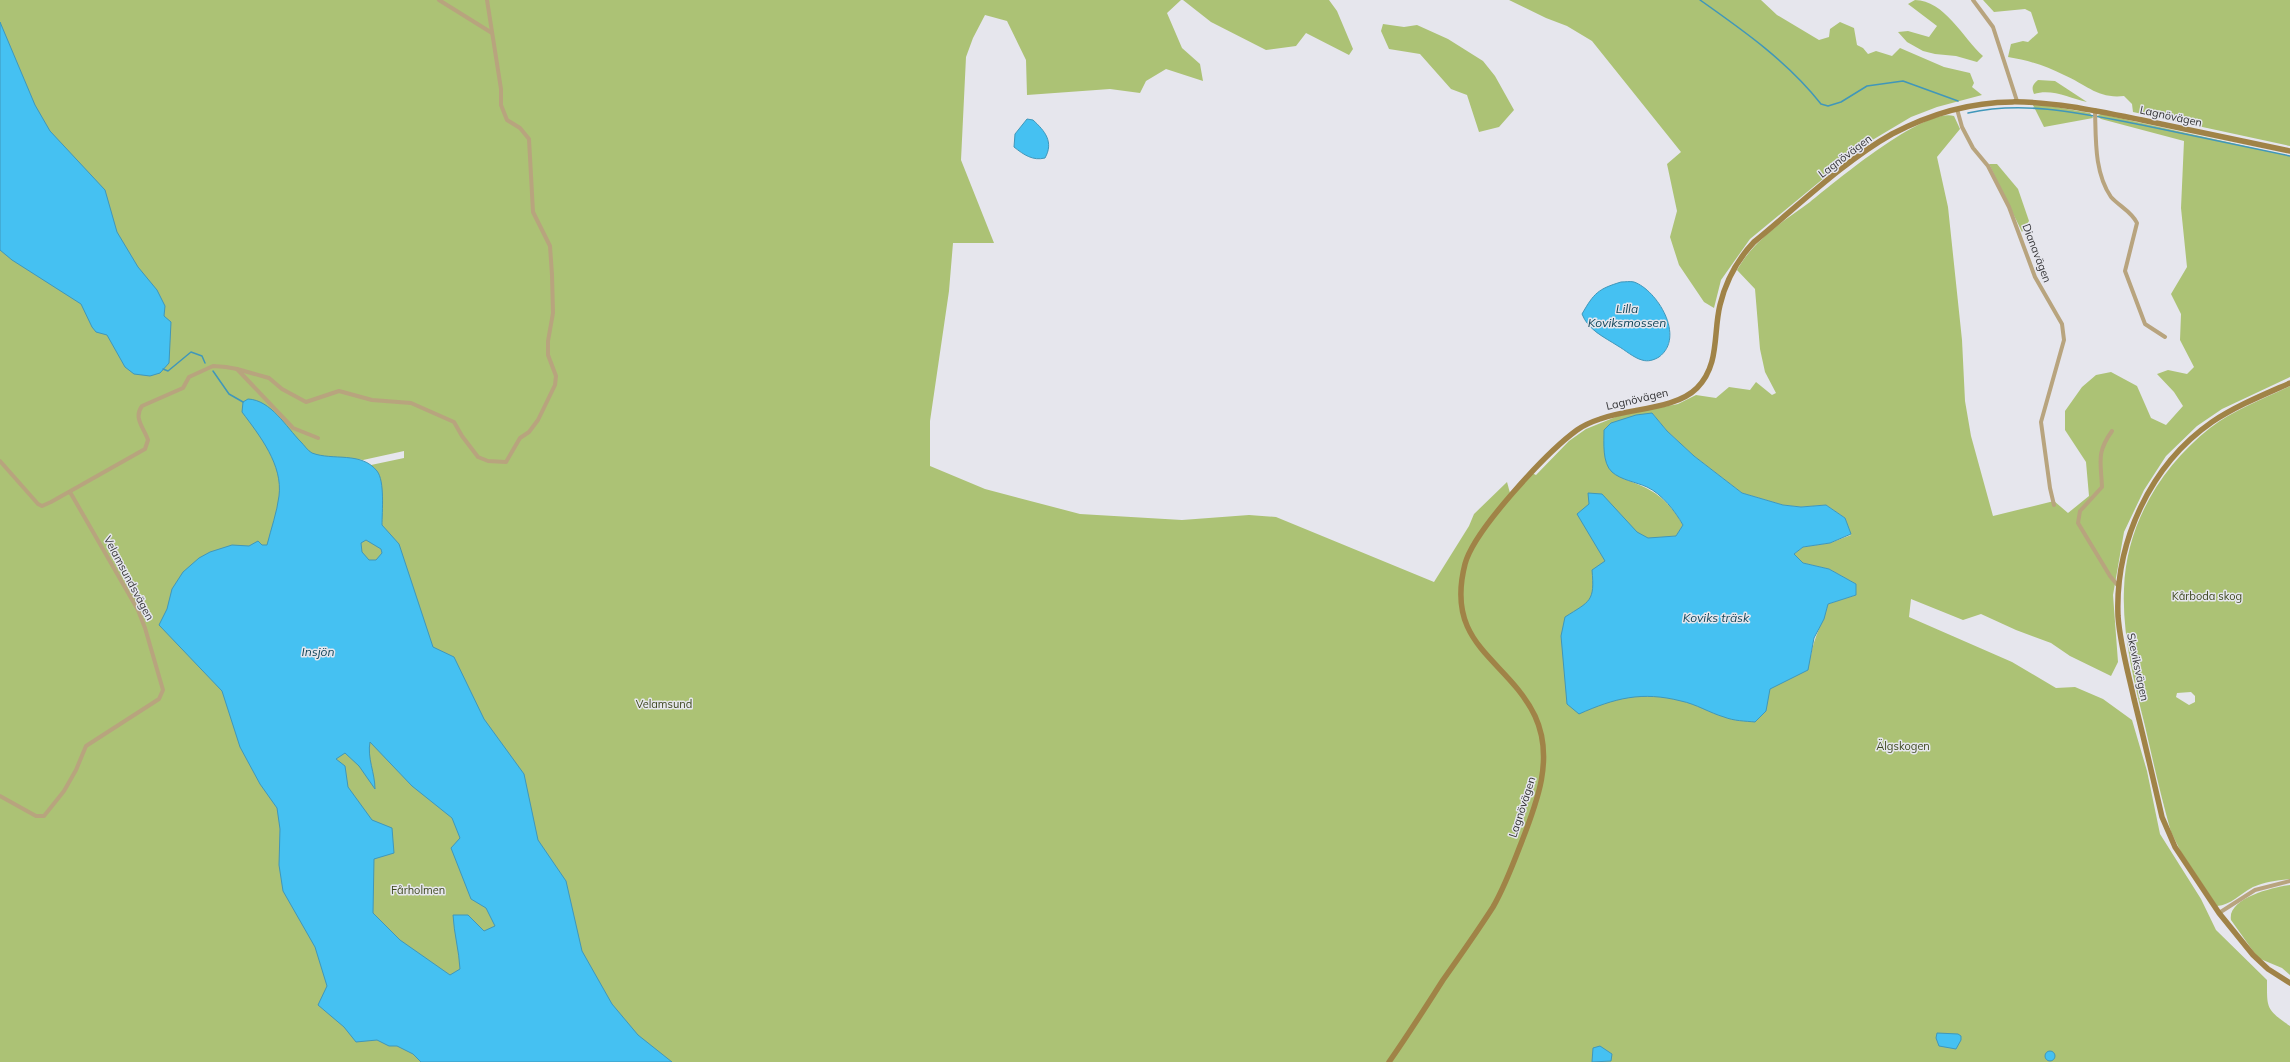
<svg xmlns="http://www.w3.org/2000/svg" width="2290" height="1062" font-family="Mulish,sans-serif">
<rect width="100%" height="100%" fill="#e6e6ed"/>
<g fill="#acc275" fill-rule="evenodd">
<path d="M0,0H1181L1167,13L1182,48L1200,64L1203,81L1166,69L1146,81L1140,93L1110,89L1027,95L1026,60L1007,21L985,15L973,38L966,57L961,160L994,243H953L949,291L930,421V466L985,489L1080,514L1182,520L1249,515L1276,517L1434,582L1469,526L1474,514L1507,482L1510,493L1530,472L1536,475L1569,441L1586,429L1618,416L1678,404L1696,395L1716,398L1729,387L1750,390L1756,382L1772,395L1776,393L1765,372L1760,349L1755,289L1737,270C1744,258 1752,248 1762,239C1776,225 1794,214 1810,202C1835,182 1924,107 1954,116L1960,129L1937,157L1948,207L1962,340L1965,401L1971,436L1993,516L2054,501L2068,513L2089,496L2086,462L2065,430V411L2082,387L2096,375L2111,372L2137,386L2151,418L2166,425L2183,406L2174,392L2157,374L2168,370L2187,374L2194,367L2180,340L2181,314L2171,294L2187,267L2181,208L2184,141L2101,119L2097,116L2101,114L2290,156V377L2222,409L2197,426L2166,456L2144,490L2124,532L2113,595L2118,662L2111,676L2070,656L2051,643L2016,630L1981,614L1963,620L1911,599L1909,617L2012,662L2056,688L2075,687L2103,699L2132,720L2147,771L2160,834L2201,899L2216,930L2267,980C2267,1009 2266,1009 2290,1026V1062H0ZM1652,413L1667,431L1694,456L1742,493L1783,505L1801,507L1826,505L1845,518L1851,535L1830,543L1803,547L1794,554L1803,563L1829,569L1856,584V595L1828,604C1823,622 1814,637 1811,655L1657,538L1676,536L1683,525C1667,498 1653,489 1624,479L1604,430ZM404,451V458L371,465L347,458L363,460Z"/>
<path d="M1183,0H1329L1337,11L1353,49L1349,55L1306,33L1296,46L1266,50L1211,22Z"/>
<path d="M1509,0H1761L1777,15L1819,40L1829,37L1830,29L1840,22L1854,28L1857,45L1863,48L1868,54L1876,51L1892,56L1900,48L1944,67L1970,73L1974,83L1972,87L1982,95L1937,107L1911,117L1864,145L1750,239L1721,280L1714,308L1704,302L1679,265L1670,237L1677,211L1667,164L1681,152L1592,41L1567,26L1546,18Z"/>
<path d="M1915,0C1944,0 1963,38 1983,56L1977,62L1956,56L1935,54L1923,51L1907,42L1898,32L1908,31L1929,37L1937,26L1908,4Z"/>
<path d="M1983,0H2290V146L2133,112L2132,104L2124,96C2098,99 2087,85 2064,75C2046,66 2028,60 2008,57L2011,44L2023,41L2028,42L2038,33L2031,12L2025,9L1994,12Z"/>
<path d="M1383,24L1404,27L1417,25L1448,39L1483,61L1495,76L1514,110L1499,127L1479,132L1467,95L1451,89L1420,54L1389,49L1381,31Z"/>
<path d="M2038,80L2055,81L2087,102C2070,98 2051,88 2034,94C2031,87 2033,84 2038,80Z"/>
<path d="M2033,105L2050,106L2090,113L2093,118L2044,127Z"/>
<path d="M1989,164H1997L2018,189L2029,221L2022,232Z"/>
<path d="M2290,386V879C2278,880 2264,882 2253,887C2240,894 2231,905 2217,906L2181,852L2171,832C2161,797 2153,761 2145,726C2134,682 2122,634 2124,589C2126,524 2161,467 2210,428C2233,410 2263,399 2290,386ZM2191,692L2195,696V702L2189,705L2176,697L2177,693Z"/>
<path d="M2290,885V975L2282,968L2258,958L2231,920C2227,898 2274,887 2290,885Z"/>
</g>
<g fill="#45c1f2" stroke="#4097ba" fill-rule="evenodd">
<path d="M0,22L35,105L50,131L105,190L117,232L138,267L157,290L165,306L164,316L171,322L169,363L160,373L150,376L134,374L125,367L107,335L96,332L92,327L81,304L12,260L0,250Z"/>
<path d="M1027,119L1033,120C1045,131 1054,142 1045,158C1033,161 1024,155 1014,147L1015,134Z"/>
<path d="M1621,282C1625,282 1630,281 1634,282C1657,290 1686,337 1659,357C1654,360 1648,362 1642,360C1634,358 1625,350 1618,346C1604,337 1588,330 1582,314C1594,293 1598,289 1621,282Z"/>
<path d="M248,399C271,400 286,427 301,442C304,445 308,451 312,453C333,461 361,451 377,471C385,481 382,512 382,525L399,544L433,647L454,657L484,719L524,774L538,840L566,881L582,951L612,1004L638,1035L672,1062H421L413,1054L397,1046H389L377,1040L356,1042L344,1027L318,1005L327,986L315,947L283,891L279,865L280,829L277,808L260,784L240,747L222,691L159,625L167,609L172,589L183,572L199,558L210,552L232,545L249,546L258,541L262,545H267C271,529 277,512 279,496C283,465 260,436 242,412L243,402ZM366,540L381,549L382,553L376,560H369L362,552L361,543ZM370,742L412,786L452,818L460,838L451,848L471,899L486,908L495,926L484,931L468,915H453C454,934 459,950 460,969L450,975L400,940L373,913L374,859L394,853L392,828L372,820L348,787L345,766L336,759L345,753L359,766L375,789C375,773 367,758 370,742Z"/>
<path d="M1652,413L1667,431L1694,456L1742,493L1783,505L1801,507L1826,505L1845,518L1851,534L1830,543L1803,547L1794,554L1803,563L1829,569L1856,584V595L1828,604L1824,619L1814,638L1808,670L1770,689L1766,711L1755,722C1745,721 1734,721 1724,717C1710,713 1696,704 1681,701C1642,691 1615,698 1579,714L1567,704L1561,636L1565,617C1590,601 1595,602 1592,570L1605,561L1577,514L1589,504L1588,493L1602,494L1637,532L1648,538L1676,536L1683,525C1675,511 1662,494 1647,487C1636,482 1621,480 1612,472C1602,463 1604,442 1604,430L1611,423L1636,415Z"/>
<path d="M1937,1033L1958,1034L1961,1036V1040L1956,1049L1939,1046L1936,1038Z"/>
<path d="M1600,1046L1612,1054L1611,1061L1592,1062L1593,1048Z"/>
<circle cx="2050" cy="1056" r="5"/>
</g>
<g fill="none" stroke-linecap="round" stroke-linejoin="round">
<g stroke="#4097ba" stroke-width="1.5">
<path d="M1700,0C1744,31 1788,62 1821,104L1828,106L1841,102L1867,86L1903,81L1958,101"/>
<path d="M1968,113C2026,100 2085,114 2142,125C2191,135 2241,146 2290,156"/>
<path d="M163,369L168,371L191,352L202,356L205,363"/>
<path d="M213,371L229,394L243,402"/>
</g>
<g stroke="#b8a47e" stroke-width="4">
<path d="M439,0L492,33"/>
<path d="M1973,0L1993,27L2017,101"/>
<path d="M1957,109L1962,127L1973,148L1988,166L2009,207L2035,277L2062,324L2064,340L2041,422L2050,488L2054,505"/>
<path d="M2095,110C2096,139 2094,172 2111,197C2119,206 2132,212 2137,223L2125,271L2145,324L2165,337"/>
<path d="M237,369L269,378L282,389L306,402L339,391L372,400L411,403L454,422L462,436L478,457L488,461L506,462L520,438L529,432L538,420L555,385L556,376L548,355V341L553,313L552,275L550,246L533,212L529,139L520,128L507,120L501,105V89L487,0"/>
<path d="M2112,431C2096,453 2101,462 2102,487L2080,511L2078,523L2110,576L2119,587"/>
<path d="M0,461L38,504L42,506L51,502L145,449L148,440C144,428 133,418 142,406L183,388L189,377L213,366L226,367L237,369L293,428L318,438"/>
<path d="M0,796L36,816H44L64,791L76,770L86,746L159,699L163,690L145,628L138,610L70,492"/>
<path d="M2219,913L2255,890L2290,881"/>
</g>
<g stroke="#a08347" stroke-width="5.5">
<path d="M2290,383C2263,395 2236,406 2212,422C2150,465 2115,542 2118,616C2120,644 2128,672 2134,699C2144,739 2153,778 2162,817L2175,847L2219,913L2253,955L2268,969L2290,983"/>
<path d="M1389,1062C1408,1035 1425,1008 1443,980C1460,956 1477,932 1493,907C1504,888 1512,867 1520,846C1536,805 1555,759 1535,716C1507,658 1444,646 1465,564C1474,530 1547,452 1577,430C1584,425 1591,422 1600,419C1629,408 1675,410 1697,388C1720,365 1713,333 1720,305C1726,280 1737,260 1754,242C1797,207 1844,161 1892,134C1982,86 2048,101 2142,120C2191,130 2241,141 2290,151"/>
</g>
</g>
<g text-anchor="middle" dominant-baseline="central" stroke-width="3" stroke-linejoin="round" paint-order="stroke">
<g font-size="11" fill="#343436" stroke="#e6e6ed">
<text transform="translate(2171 116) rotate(12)">Lagnövägen</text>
<text transform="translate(1845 156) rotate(-37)">Lagnövägen</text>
<text transform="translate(2037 253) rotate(69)">Dianavägen</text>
<text transform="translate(1637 399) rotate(-13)">Lagnövägen</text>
<text transform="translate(129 578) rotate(62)">Velamsundsvägen</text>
<text transform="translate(2138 667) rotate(78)">Skeviksvägen</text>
<text transform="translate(1522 807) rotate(-72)">Lagnövägen</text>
</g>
<g font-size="11" fill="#3c471e" stroke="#e6e6ed">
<text x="2207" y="596">Kårboda skog</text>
<text x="664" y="704">Velamsund</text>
<text x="1903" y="746">Älgskogen</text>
<text x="418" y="890">Fårholmen</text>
</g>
<g font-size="12" font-style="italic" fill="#104559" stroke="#e6e6ed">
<text x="1627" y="308">Lilla<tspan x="1627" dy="14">Koviksmossen</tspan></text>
<text x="1716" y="617">Koviks träsk</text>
<text x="318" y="651">Insjön</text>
</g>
</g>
</svg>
